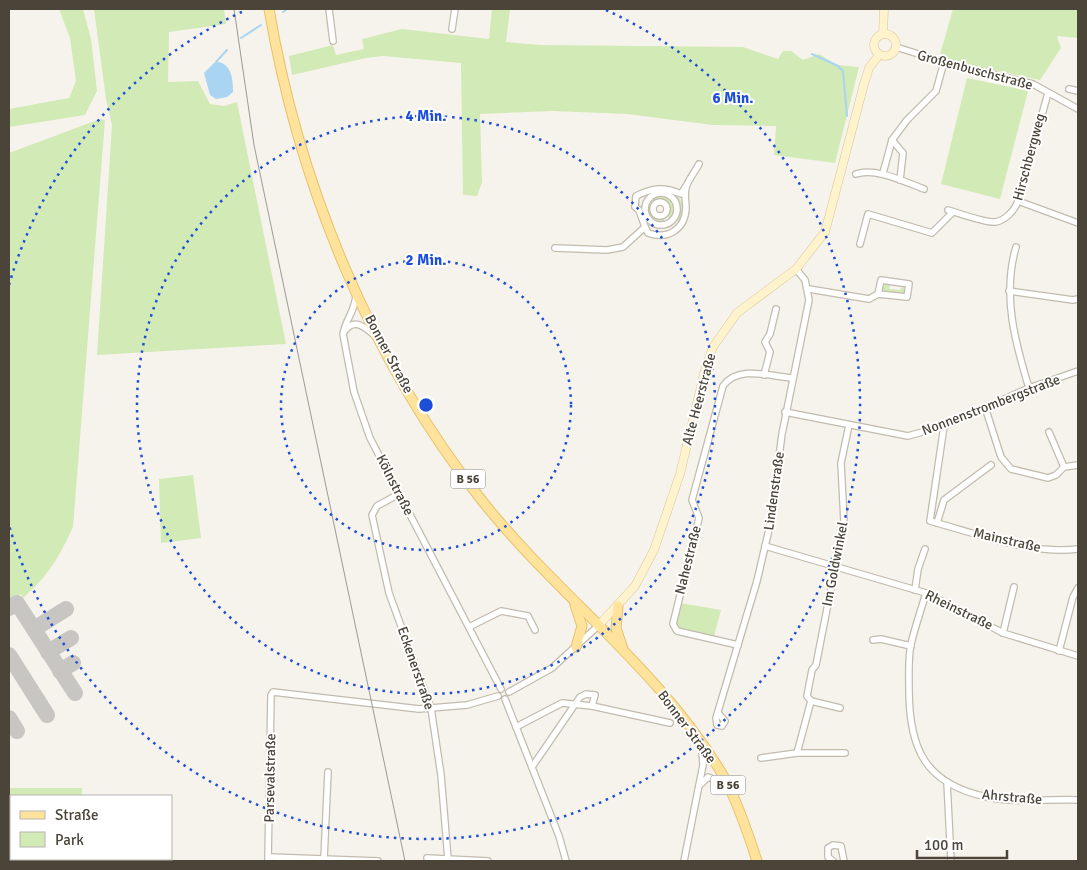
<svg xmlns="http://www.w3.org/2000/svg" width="1087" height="870" font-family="Signika,sans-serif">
<rect width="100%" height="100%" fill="#f6f3ec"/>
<g fill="#d2eab5">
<path d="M59,9H83L91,39L97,91L85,115L9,127V109L69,98L76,81L70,38Z"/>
<path d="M94,9H224L226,24L169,32L168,82L198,81L210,104L224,106L237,102L286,344L97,355L112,125L106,99Z"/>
<path d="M492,9H510L506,42L541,45L743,47L778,59L783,51H791L803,60L819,54L837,65L859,67L835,163L774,155L776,126L713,125L627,114L553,111L480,114L482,182L477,196L463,195L461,63L383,56L366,58L292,75L289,56L333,45L336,55L364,49L362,39L402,29L489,39Z"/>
<path d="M953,9H1078V38L1057,36L1061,48L1040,80L939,58Z"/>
<path d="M967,78L1028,91L1000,199L941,184Z"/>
<path d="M100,119L105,120L73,527C59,557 49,575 23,598L21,594L9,602V153Z"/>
<path d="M668,192C685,197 685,208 680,222L677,221C679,209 681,199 668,192Z"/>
<path d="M660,196C673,197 677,208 670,219L666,215L669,207L662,200L654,204L651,200Z"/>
<path d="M648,206L652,207L655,216L663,217L665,222L654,221L650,218Z"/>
<path d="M888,284L890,285L889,289L900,290L903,286L905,292L901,295L881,292L883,286Z"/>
<path d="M193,475L201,538L161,543L159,479Z"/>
<path d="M680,603L721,610L714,636L678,629L675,623Z"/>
<path d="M9,788H82V796H11V859H85V861H9Z"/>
</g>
<path fill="#a9d4f2" d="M219,62C232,65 233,81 233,92L227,97L216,99L210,95L204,73L214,63Z"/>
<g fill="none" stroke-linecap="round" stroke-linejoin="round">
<g stroke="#a9d4f2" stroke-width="2">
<path d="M283,12L286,10"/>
<path d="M241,38L261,25"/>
<path d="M812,54L838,66L843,71L847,116"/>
<path d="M216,62L227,50"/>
</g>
<g stroke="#c8c6c3" stroke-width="16">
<path d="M9,608L17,603L75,693"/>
<path d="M34,629L66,609"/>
<path d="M48,652L71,638"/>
<path d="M9,655L47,715"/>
<path d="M60,671L73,663"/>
<path d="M9,718L17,731"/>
</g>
<defs>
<g id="street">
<path d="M329,9L333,41"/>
<path d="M452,29L455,9"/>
<path d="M896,47L944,62L1033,84L1078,109"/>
<path d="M1069,89L1078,91"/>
<path d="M892,140L903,153L900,180"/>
<path d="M883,173L892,140L907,120L936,91L944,62"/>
<path d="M856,174C875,167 905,182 924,189"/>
<circle cx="661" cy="209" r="16"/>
<path d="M1018,201L1078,223"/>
<circle cx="660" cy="209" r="7"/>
<path d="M948,210C958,213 986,223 995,222C1005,221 1015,210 1018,201L1048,93"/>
<path d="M645,227L648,233C667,240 685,230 686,208C686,202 684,195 686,188C687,181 695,172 699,164"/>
<path d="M860,244L868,214L932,233L953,212"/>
<path d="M1016,247C1002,295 1015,342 1029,388"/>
<path d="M555,248L607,250L623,247L645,227L639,210L635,207L636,196C652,188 664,186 681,194L686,186"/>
<path d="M809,289L869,299L878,294L907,297L909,284L881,280L878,294"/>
<path d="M1009,291L1073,300L1078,299"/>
<path d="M356,295C355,312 346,318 343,334L354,392L370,438L501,689"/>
<path d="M344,332C354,317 365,327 375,336"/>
<path d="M764,375L770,352L765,342L770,334L776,309"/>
<path d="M985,407L1001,457L1011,469L1048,478L1056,475L1064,467L1078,465"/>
<path d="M785,412L908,436L944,426L1029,388L1078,371"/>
<path d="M944,426L930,521C975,533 1031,555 1078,549"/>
<path d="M1049,432L1064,467"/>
<path d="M399,494L377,506L372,515L389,593L431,708L441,775L448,859"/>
<path d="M937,523L944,500L991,465"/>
<path d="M765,546L926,593L1003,633L1078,656"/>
<path d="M915,590L918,569L925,549"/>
<path d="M926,593C921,610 915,627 911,644C908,658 909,675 909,689C909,749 925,784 987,797C1017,803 1048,799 1078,800"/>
<path d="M469,627L501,611L528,616L535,630"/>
<path d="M1003,633L1014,587"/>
<path d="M873,640L881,639L911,646"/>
<path d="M738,645L677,631L673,624L699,518L692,500L723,386C738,365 769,376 792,378"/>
<path d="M1059,651L1073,597L1078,588"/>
<path d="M509,692L552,668L598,626"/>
<path d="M505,699L559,836L566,861"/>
<path d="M811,701L840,708"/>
<path d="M719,714L725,721L722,726L717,725L716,718L757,581L770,525L782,434L809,300L805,280L796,269"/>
<path d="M516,727L562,703L592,706L670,723"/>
<path d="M845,753H797L811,701L807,696L812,670L816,665L844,522L841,463L849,425"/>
<path d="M761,758L797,753"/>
<path d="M532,767L580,697L586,694L595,695L592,706"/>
<path d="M947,782L951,861"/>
<path d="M699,786L708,777L720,782"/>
<path d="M269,857L378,861"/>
<path d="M427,858L488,861"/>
<path d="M324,859L328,772"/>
<path d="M268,861L271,695L273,692L419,709L467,705L498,696"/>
<path d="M684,861L703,765L702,752"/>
<path d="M833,861L828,857V848L833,845L841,846L844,861"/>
</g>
<g id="secondary">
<circle cx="885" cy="45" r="11"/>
<path d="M883,34L884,9"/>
<path d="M598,626L635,586L654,550L680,474L705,370L713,347L737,313L796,269L825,232L864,84L869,68L879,55"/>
</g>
<g id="primary">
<path d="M269,9C299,185 371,361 483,502C559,597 662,671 724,777C738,803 748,833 757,861"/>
<path d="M575,605L582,626L576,647"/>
<path d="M618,606L616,628L623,649"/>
</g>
</defs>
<use href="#street" stroke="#c2bbae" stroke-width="8"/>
<use href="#secondary" stroke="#d6c79b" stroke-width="9"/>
<use href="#primary" stroke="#e6c16a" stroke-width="11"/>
<use href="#street" stroke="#fff" stroke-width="5.5"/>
<use href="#secondary" stroke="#fff3cd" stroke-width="8"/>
<use href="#primary" stroke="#ffe39c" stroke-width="9"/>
<path stroke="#9a9a9a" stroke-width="1" d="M234,9L254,145L405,861"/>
</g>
<g fill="none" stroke="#1d4ed8" stroke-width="2.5" stroke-dasharray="2.5 5">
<circle cx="426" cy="405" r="145"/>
<circle cx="426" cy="405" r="289"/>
<path d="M9 285A434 434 0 0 1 246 10M606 10A434 434 0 1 1 9 525"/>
</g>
<g text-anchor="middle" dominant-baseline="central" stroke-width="4" stroke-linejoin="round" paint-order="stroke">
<g fill="#fff" stroke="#817c74" stroke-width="1">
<rect x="450.5" y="469.5" width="35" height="19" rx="4"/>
<rect x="710.5" y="775.5" width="35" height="19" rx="4"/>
</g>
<g font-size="12" font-weight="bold" fill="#4b4439">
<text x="468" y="479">B 56</text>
<text x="728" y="785">B 56</text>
</g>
<g font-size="14" fill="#4b4439" stroke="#fff">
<text transform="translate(975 70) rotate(15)">Großenbuschstraße</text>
<text transform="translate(1029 157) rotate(-75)">Hirschbergweg</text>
<text transform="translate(389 354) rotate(62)">Bonner Straße</text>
<text transform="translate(699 399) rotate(-75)">Alte Heerstraße</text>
<text transform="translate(991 405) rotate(-21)">Nonnenstrombergstraße</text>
<text transform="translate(395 485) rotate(63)">Kölnstraße</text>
<text transform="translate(774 491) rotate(-82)">Lindenstraße</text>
<text transform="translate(1007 540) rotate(13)">Mainstraße</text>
<text transform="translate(688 560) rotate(-76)">Nahestraße</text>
<text transform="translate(835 564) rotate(-79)">Im Goldwinkel</text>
<text transform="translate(959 610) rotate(26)">Rheinstraße</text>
<text transform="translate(416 668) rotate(71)">Eckenerstraße</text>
<text transform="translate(687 727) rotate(53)">Bonner Straße</text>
<text transform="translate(270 778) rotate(-89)">Parsevalstraße</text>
<text transform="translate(1012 797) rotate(5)">Ahrstraße</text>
</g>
</g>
<circle cx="426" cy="405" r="8" fill="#1d4ed8" stroke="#fff" stroke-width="2.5"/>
<g font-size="15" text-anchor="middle" font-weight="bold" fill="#1d4ed8" stroke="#fff" stroke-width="4" stroke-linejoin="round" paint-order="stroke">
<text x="733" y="103">6 Min.</text>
<text x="426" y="121">4 Min.</text>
<text x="426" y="265">2 Min.</text>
</g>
<rect width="1087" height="870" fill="none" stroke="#4b4439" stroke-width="20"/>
<rect x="10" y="795" width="162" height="65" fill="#ffffff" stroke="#b7b4b0"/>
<rect x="20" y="811" width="25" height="8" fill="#ffe39c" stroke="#b7b4b0"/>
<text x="55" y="820" font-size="15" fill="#4b4439">Straße</text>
<rect x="20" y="832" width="25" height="15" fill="#d2eab5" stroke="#b7b4b0"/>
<text x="55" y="845" font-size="15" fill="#4b4439">Park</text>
<path d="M917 850v8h90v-8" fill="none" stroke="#4b4439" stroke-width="2.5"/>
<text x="924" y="850" font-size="15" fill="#4b4439" stroke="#ffffff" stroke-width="4" paint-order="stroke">100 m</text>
</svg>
